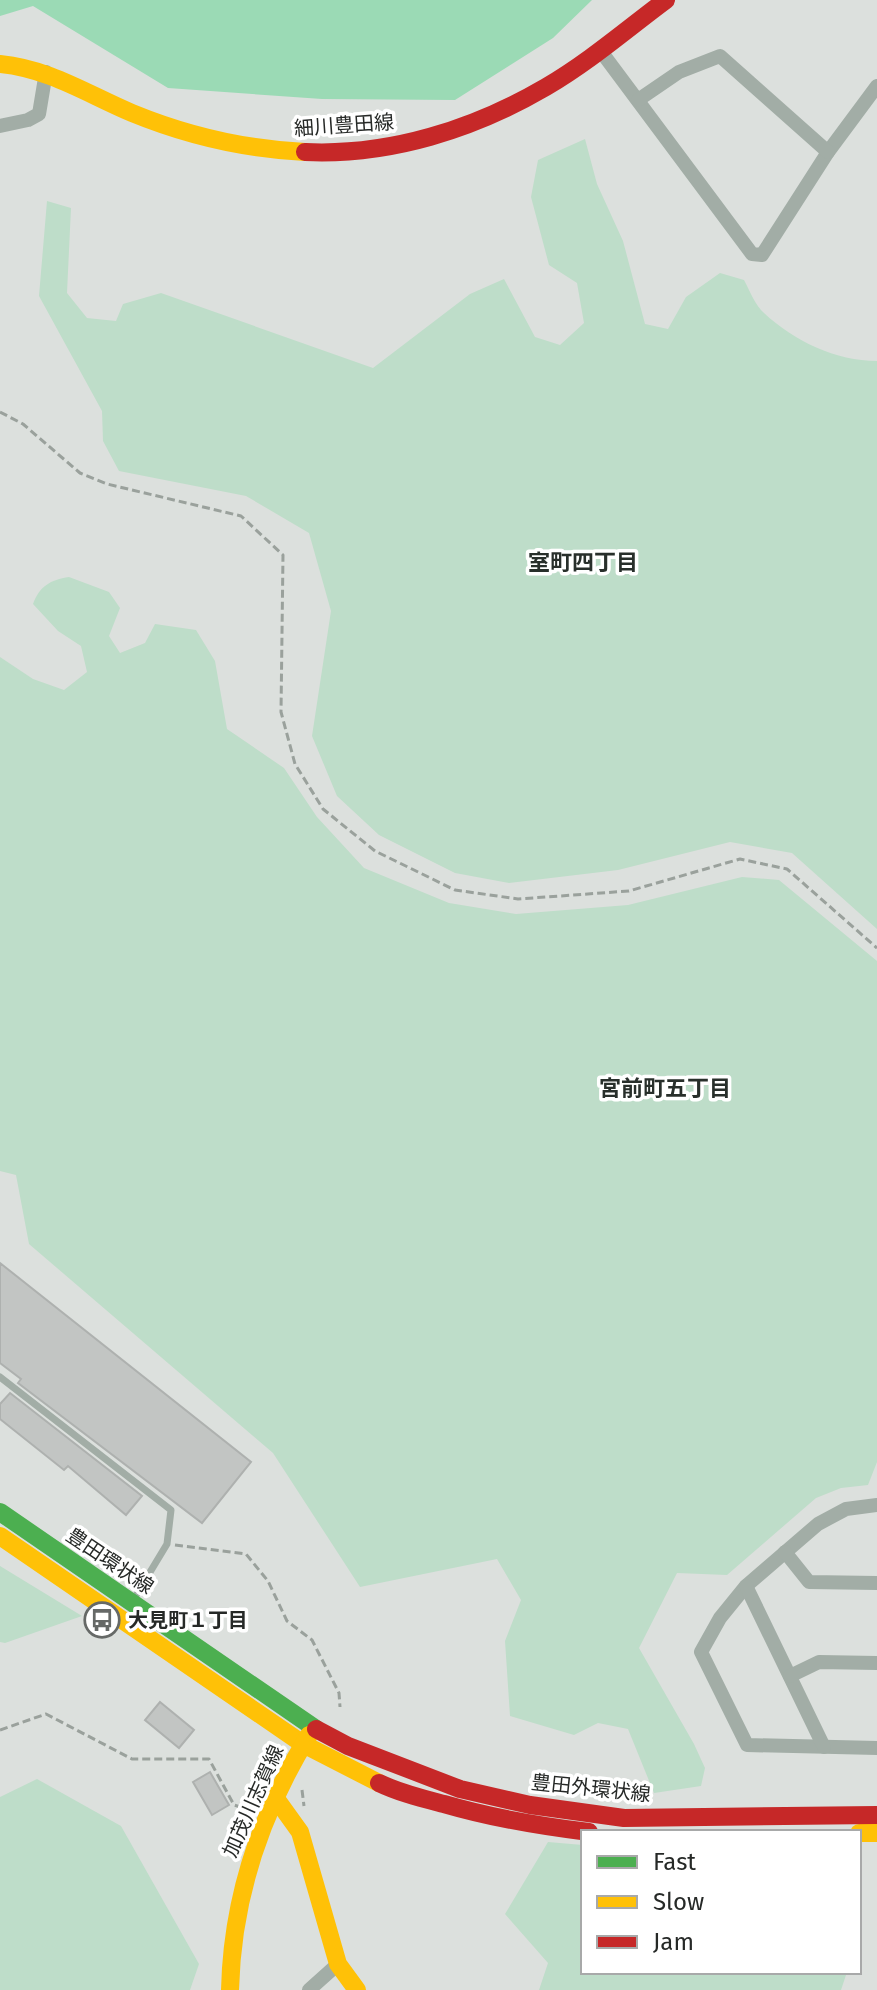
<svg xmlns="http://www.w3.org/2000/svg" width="877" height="1990" font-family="'Fira Sans','Noto Sans JP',sans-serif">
<rect width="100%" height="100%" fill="#dce0dd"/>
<g fill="#beddc9">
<path d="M585,139L597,184L623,241L645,324L668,329L686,297L720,273L744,280C750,291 755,305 764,313C794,341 836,361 877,361V929L792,853L730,842L618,870L509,883L455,873L379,835L337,796L312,736L331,611L309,533L246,496L119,471L103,441L102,411L39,296L47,201L71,208L67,293L87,318L116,321L123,304L161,293L373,368L470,294L504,279L535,337L560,345L584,323L577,283L549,265L531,197L538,160Z"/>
<path d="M69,577L109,592L120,608L109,636L120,653L145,643L155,624L196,630L215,661L227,729L284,768L317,817L364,868L449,903L516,914L628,905L742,877L779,880L877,961V1462L868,1485L841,1488L816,1498L727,1575L677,1573L639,1648L694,1744L705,1768L701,1786L654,1793L628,1729L598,1723L574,1735L510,1716L505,1641L521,1600L497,1559L360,1587L273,1453L29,1244L16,1175L0,1171V657L33,679L64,690L87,672L81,646L58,631L33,604C40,586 50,580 69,577Z"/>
<path d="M0,1566L82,1616L5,1643L0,1642Z"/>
<path d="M37,1779L121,1826L199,1964L190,1990H0V1797Z"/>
<path d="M548,1842L583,1845V1972H847L841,1990H539L548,1963L505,1914Z"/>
</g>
<path fill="#9bdab5" d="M0,0H592L553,38L455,100L322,99L168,88L33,6L0,16Z"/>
<g fill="#c2c5c3" stroke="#aeb1af" stroke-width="2">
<path d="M0,1263L251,1462L202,1523L18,1383L21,1379L0,1363Z"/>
<path d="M10,1393L142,1496L126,1515L68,1466L64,1470L0,1419V1404Z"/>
<path d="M160,1702L194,1730L179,1748L145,1720Z"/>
<path d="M210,1772L229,1805L212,1815L193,1782Z"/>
</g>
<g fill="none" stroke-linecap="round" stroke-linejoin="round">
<g stroke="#9aa19c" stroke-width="3" stroke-dasharray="8 4" stroke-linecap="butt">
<path d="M0,412L23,424L80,473L107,484L241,516L283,555L281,712L295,764L323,809L375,851L455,890L518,899L629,891L740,859L787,869L877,948"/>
<path d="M175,1545L246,1554L268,1581L287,1621L312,1640L339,1693L340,1707"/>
<path d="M0,1730L46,1714L132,1759H209L234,1805L253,1811"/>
<path d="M302,1790L304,1806"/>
</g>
<path stroke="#a2ada6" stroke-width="7" d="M0,1377L171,1510L167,1544L132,1602"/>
<g stroke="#a2ada6" stroke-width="14">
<path d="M600,50L752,254L762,255L828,152L877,86"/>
<path d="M638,100L679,72L720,56L828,152"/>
<path d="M0,126L28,120L39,114L46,72"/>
<path d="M877,1505L846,1509L818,1524L746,1586L720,1618L701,1652L747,1745L877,1748"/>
<path d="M785,1552L809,1582L877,1583"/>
<path d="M746,1586L824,1747"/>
<path d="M790,1676L819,1662L877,1663"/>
<path d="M309,1990L338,1964"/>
</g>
<path stroke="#4caf50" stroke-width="18" d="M0,1512L316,1729"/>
<g stroke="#ffc107" stroke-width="18">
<path d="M0,64C50,69 87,94 132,113C188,136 245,149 305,152"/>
<path d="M0,1536L303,1744L379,1783"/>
<path d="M277,1800L300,1832L338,1964L357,1990"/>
<path d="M859,1833H877"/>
<path d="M230,1990C232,1899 261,1813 309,1735"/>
</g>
<g stroke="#c62828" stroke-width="18">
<path d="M305,152C390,156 474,129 546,87C589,62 627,29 666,0"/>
<path d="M316,1729L348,1746L460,1789L530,1805L624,1818L877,1815"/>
<path d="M379,1783C400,1793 421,1798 444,1804C492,1818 539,1826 589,1832"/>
</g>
</g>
<defs>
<symbol id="bus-ring" viewBox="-11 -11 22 22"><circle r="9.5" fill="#fff" stroke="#666967" stroke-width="1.5"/><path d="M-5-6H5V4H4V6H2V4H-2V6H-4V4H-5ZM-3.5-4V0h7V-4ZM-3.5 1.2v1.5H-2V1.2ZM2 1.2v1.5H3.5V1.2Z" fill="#666967"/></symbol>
</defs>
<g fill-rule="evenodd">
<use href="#bus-ring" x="82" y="1600" width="40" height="40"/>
</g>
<g text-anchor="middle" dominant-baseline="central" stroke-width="7" stroke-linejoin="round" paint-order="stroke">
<g font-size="20" fill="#262927" stroke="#fff">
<text transform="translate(344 125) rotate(-4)">細川豊田線</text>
<text transform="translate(110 1561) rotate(34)">豊田環状線</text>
<text transform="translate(591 1788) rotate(6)">豊田外環状線</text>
<text transform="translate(253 1801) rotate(-66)">加茂川志賀線</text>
</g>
<g font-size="20" font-weight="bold" fill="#262927" stroke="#fff" text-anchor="start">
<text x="128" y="1620">大見町１丁目</text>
</g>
<g font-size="22" font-weight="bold" fill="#282f2b" stroke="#fff">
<text x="583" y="562">室町四丁目</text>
<text x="665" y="1088">宮前町五丁目</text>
</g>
</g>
<rect x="581" y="1830" width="280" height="144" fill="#ffffff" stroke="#a8a9a9" stroke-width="2"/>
<rect x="597" y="1856" width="40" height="12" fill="#4caf50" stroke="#a8a9a9" stroke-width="2"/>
<text x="653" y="1870" font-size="24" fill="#262927">Fast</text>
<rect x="597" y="1896" width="40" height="12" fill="#ffc107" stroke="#a8a9a9" stroke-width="2"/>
<text x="653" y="1910" font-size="24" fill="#262927">Slow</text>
<rect x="597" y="1936" width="40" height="12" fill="#c62828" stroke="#a8a9a9" stroke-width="2"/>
<text x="653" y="1950" font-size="24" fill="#262927">Jam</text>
</svg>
